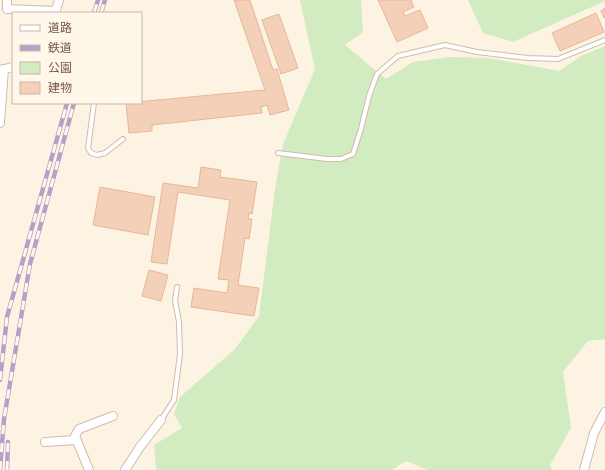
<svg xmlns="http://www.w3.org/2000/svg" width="605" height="470" font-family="'Golos Text','Noto Sans JP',sans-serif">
<rect width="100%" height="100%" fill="#fdf3e3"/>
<g fill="#d2ebc1">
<path d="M300,0H361L363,32L345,45L386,79L413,62L450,57L489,58L559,71L581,56L605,46V339L588,341L563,372L571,428L550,465L552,470H428L406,461L392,470H156L154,445L182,428L174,414L180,397L235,349L259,316L275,189L283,144L315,69Z"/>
<path d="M468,0H605V1L513,42L483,33Z"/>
</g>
<g fill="#f4d0b9" stroke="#e7b699">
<path d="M234,0H250L273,70L277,69L289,110L270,115L267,105L261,107L262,113L152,125V131L129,133L126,103L265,90Z"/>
<path d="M378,0H411L414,7L403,12L405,16L420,10L428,28L397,42Z"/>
<path d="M605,8V17L604,18L601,11Z"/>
<path d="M596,13L604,32L560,51L552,33Z"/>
<path d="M279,14L298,68L281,74L262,20Z"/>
<path d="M201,167L221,170L220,177L257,182L252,214L249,213L248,219H252L249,239L245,238L238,285L259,288L254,316L191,307L194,288L227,293L229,280L218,279L230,200L178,192L167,264L151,262L163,183L198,188Z"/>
<path d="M100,187L155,197L148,235L93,225Z"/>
<path d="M149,270L168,275L161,301L142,296Z"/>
</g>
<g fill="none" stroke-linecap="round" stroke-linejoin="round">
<defs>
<g id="service">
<path d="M94,103L88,148L91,153L97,155L105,153L123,139"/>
<path d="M278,153L327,159H341L353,154L361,129L369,96L377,74L398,56L445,45L477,52L528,58L558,59L605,40"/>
<path d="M161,420L174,400L180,354L179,322L175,301L177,287"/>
</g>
<g id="minor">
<path d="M7,0V9L55,11"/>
<path d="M55,13L59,0"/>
<path d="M0,70L13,67"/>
<path d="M0,123L4,69"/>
<path d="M45,442L76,440"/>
<path d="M89,470L75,436L79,429L113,416"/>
<path d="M125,470L140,447L161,420"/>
<path d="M584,470L594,433L605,412"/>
</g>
</defs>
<use href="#service" stroke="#d1bcac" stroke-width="6"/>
<use href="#minor" stroke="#d1bcac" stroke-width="10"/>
<use href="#service" stroke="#fff" stroke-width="4"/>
<use href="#minor" stroke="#fff" stroke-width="8"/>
<defs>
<g id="rail">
<path d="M94,13L98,0"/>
<path d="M101,13L105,0"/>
<path d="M0,380L7,317L67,103"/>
<path d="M0,470L4,419L30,264L74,103"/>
<path d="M7,470L8,442"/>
</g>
</defs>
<use href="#rail" stroke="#b5a1c7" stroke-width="4.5"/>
<use href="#rail" stroke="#fff7ea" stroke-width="3" stroke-dasharray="9" stroke-linecap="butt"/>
</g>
<rect x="12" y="12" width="130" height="92" fill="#fff7ea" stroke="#c8b7a9"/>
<rect x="20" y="25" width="20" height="6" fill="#ffffff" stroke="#c8b7a9"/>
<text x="48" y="32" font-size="12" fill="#765848">道路</text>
<rect x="20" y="45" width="20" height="6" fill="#b5a1c7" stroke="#c8b7a9"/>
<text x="48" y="52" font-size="12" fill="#765848">鉄道</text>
<rect x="20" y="62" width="20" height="12" fill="#d2ebc1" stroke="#c8b7a9"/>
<text x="48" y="72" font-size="12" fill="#765848">公園</text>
<rect x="20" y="82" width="20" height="12" fill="#f4d0b9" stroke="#c8b7a9"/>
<text x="48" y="92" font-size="12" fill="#765848">建物</text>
</svg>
